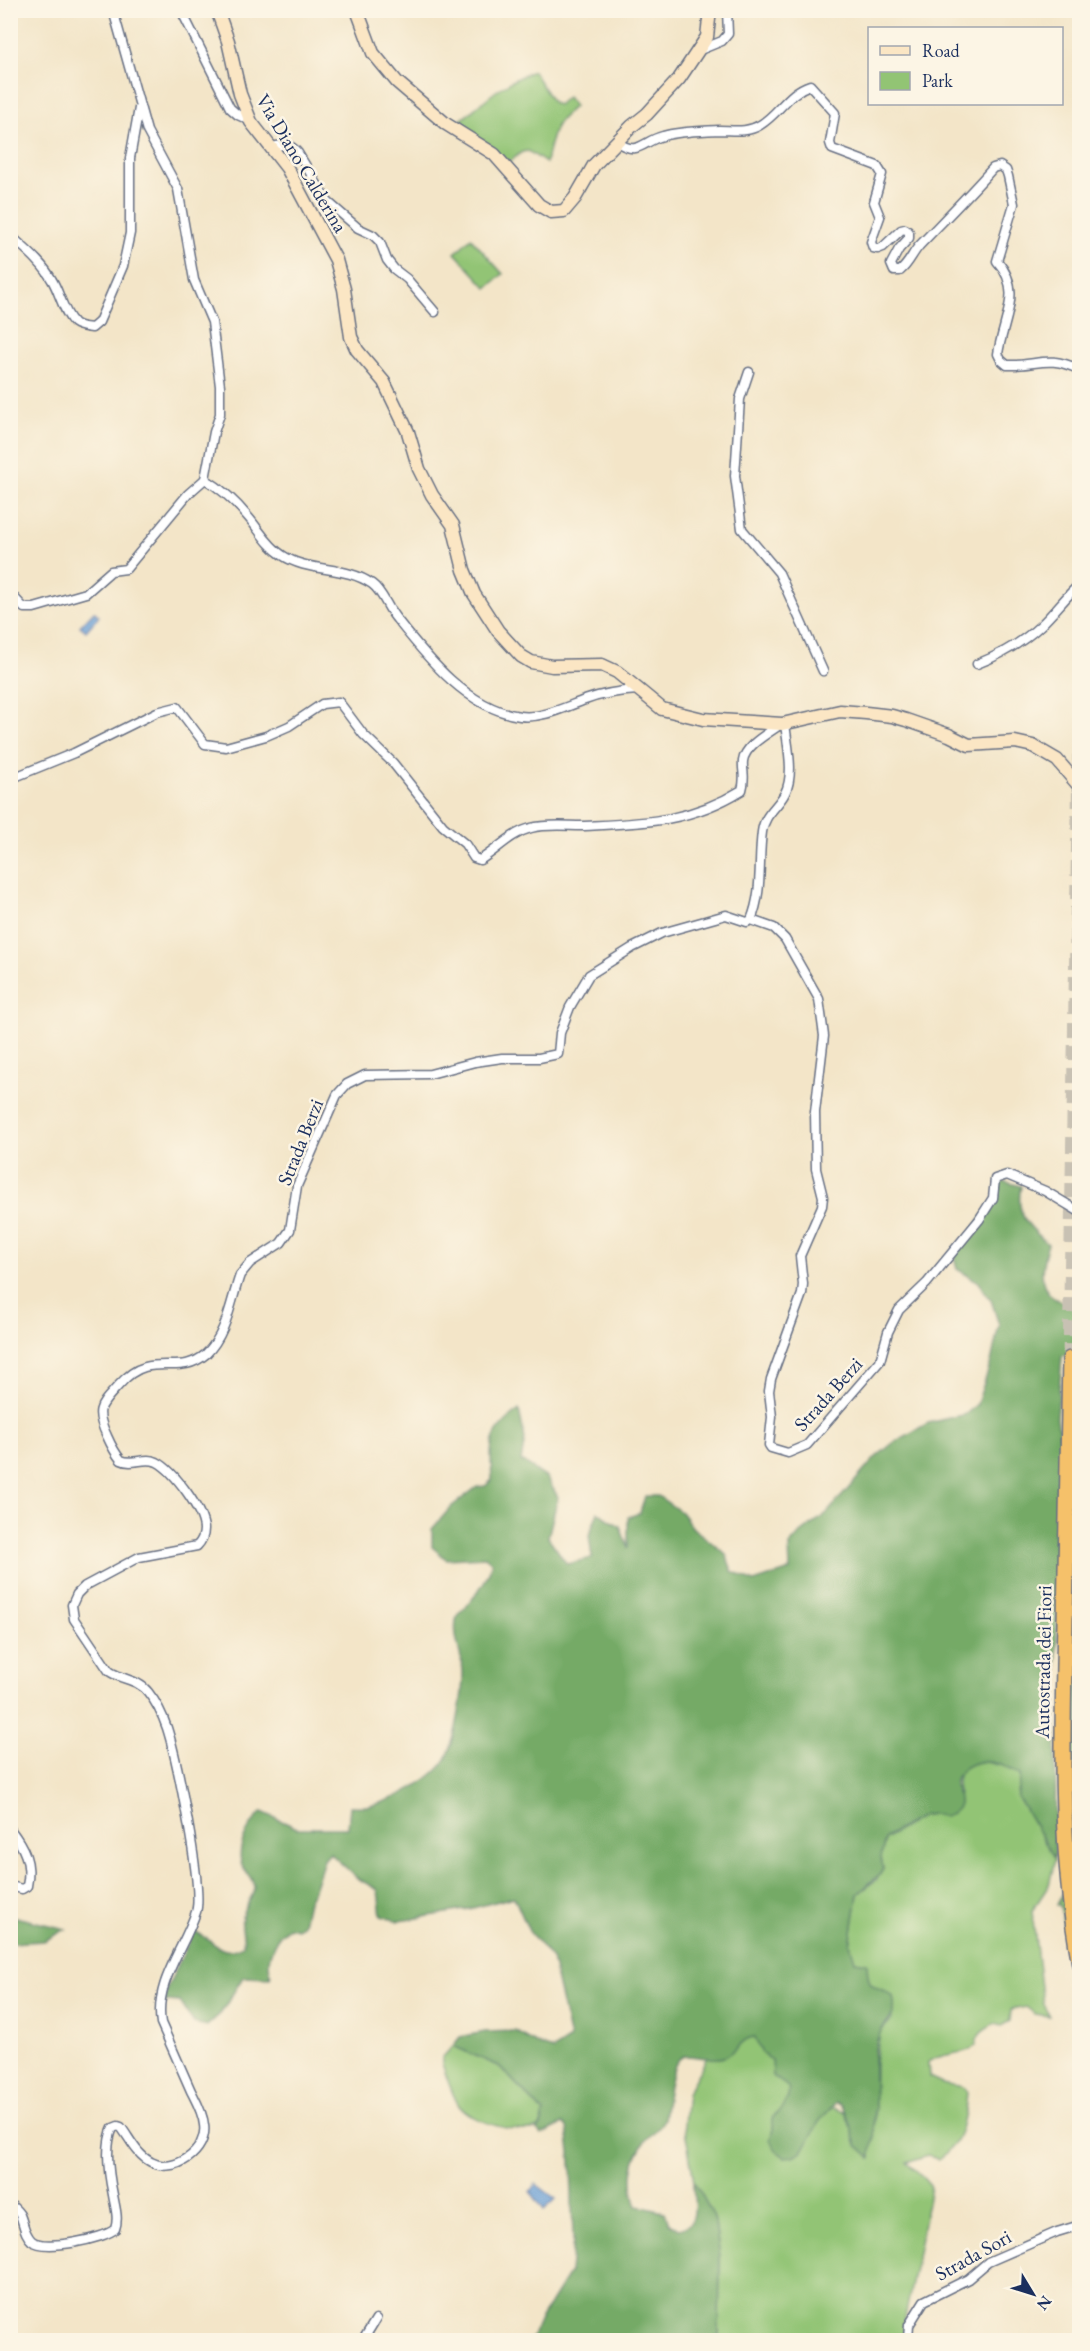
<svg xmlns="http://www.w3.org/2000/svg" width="1090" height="2351" font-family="'EB Garamond',serif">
<rect width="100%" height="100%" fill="#fcf5e5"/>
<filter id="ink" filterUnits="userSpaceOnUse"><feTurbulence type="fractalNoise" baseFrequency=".0167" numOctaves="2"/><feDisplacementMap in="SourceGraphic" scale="12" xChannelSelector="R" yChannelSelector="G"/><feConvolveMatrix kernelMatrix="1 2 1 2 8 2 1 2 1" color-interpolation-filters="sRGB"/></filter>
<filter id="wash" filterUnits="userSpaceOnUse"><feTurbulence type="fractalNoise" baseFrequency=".008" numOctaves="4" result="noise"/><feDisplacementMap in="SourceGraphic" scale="24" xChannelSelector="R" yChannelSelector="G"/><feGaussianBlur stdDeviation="1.35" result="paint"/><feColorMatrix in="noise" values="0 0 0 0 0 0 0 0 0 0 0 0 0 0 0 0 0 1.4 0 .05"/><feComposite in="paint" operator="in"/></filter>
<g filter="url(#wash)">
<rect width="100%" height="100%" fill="#f3e5c8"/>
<g fill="#92c474" stroke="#567a69" stroke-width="1.5">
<path d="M533,71L553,103L558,105L567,97L574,106C569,112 561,118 557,125C553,131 547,156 546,163L528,151L522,152L508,163L471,134L461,120C488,98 500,84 533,71Z"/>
<path d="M471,238L503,274L487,288L455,253Z"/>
<path d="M1074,1399H1080L1079,1543L1072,1530Z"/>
<path d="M1079,1582V1921C1065,1813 1070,1704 1072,1596Z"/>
<path d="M981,1761L1004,1766L1020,1775L1021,1781L1017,1792L1055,1859L1049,1885L1032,1911L1043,2004L1049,2016L1035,2014L1026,2007L1011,2010L1010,2021L1001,2026L995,2024C984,2030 977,2033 976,2046C962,2056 942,2052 928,2062L929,2077L942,2083L963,2087L967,2092C965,2118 962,2143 939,2159L927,2156L907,2163L918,2172L931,2187L905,2318L903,2340H717L719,2333L720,2257L714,2217L694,2181L684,2124L687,2093L724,2028C764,2023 797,2080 824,2103C830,2108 839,2110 846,2112L857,2145L871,2157L870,2150L874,2139L875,2061L880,2032L892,2019L883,1990L871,1986L852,1956L850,1944L858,1894L877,1879L883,1869L881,1857L885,1839L923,1815L934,1814L959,1795C953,1775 960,1765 981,1761Z"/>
<path d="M1062,1893L1079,1999V2023L1074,2010L1077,2009L1060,1905H1057Z"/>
<path d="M453,2046L499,2066L544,2113V2118L539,2128C520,2136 468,2121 458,2104C451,2092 447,2077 442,2064V2058Z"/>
</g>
<g fill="#75aa66" stroke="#486c62" stroke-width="1.5">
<path d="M1002,1181L1021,1186C1015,1216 1028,1225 1048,1244C1043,1260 1036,1285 1053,1297C1061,1302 1071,1305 1079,1309V1351L1062,1356L1057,1418L1062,1451L1057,1621L1055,1859L1018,1798C1016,1790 1021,1784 1020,1775C1002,1763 980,1755 962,1770C961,1772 957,1775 956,1777C949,1793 974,1803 945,1817L934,1814L923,1815L889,1835L885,1839L881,1857L883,1869L880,1874L858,1894L850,1944L855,1961L867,1963C868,1992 872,1982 893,1996C898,2019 888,2016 880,2033C870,2051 875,2087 875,2108C871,2118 876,2127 874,2138C873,2146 870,2150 871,2158L857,2145L846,2112L841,2105L836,2103C830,2110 822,2117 817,2125C808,2141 806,2156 785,2157L775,2150L770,2140L773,2129V2117C782,2108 791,2100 788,2087L773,2076L772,2060L762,2054L755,2037C742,2037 736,2053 724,2057C712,2061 699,2056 686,2056C669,2056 667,2104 664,2119C660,2128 653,2132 646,2140C631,2158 628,2184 637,2206C647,2207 655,2211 665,2212L669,2223L679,2229C702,2225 692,2197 694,2181L714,2217L720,2257L719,2333L717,2340H531L538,2323L570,2272L573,2240L571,2161L567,2128L563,2124L541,2135L537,2130L541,2126L544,2113L499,2066L453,2046L460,2037L485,2032L515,2031L541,2046L553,2050L570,2039L552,1959L529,1931L514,1897L469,1909L407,1920L398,1921L381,1916L378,1890L357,1878L330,1853L324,1860L314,1890L308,1901L303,1924L298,1929L289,1927C278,1933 269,1951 269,1964C269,1970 272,1972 270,1978L243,1977L221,2013L207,2026L194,2023L180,2002L167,2001L165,2003L167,1988L194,1931C213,1939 222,1960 243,1945C245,1936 240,1927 242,1917C243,1906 254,1899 254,1887C253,1876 243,1872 241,1862C237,1845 250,1823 262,1812L297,1828H348L350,1806C358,1806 366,1807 373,1805C396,1799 438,1778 448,1755C456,1735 463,1696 463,1674C463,1655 453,1640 456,1620C458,1613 465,1608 470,1602C480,1590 488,1578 492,1563L485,1557L446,1559L432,1547V1529L452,1506L477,1487L485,1486L492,1480C490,1442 488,1434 519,1410L525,1439L521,1461L547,1478L558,1497L548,1537L567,1564L592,1558L589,1535L598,1512L620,1526L628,1548V1517L640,1513L645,1496H658L681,1512L693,1528L726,1554L732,1571L754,1582L790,1570L789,1546L802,1532L827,1513L876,1457L893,1443L928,1423L966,1414L977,1404L991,1362L999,1325L991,1300L977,1281L957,1269L954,1256L994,1201Z"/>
<path d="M11,1916L66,1929L44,1941L11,1943Z"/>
</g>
<g fill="#689dd4" stroke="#426699" stroke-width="1.5">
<path d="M94,611L99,616L86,631L80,626Z"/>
<path d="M536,2184L556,2199L544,2210L530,2191Z"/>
</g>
</g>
<g filter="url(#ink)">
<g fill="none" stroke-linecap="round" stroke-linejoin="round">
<path stroke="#c8c1b3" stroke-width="15" stroke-dasharray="15 8" stroke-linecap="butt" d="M1070,1359L1080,755"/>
<defs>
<g id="street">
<path d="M113,10L147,131L178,189L194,280L212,322L220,386V414L214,432L205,479C222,489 236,502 249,518C260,531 268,546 282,555C308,573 345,565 372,584C382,591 387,607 395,617C426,656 467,709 520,716C542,719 565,707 585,700C603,693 620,691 638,690"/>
<path d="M181,10L230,108L238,115L251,121"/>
<path d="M10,16L13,10"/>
<path d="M700,50L722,41L728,34L727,10"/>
<path d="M617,142C639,157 642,141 663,136C679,131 702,131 719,130C733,130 747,133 760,125C779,114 788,92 810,85L835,113L830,143L832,149L877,166L882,174L874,202L880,217L871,242L873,248L878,249L883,247L901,230L905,229L909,232V238L899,249L891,264L894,271H900C909,264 912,254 919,246C944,220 969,195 993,168L1000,166L1006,170L1008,176L1014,204L997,261C1024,291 1003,319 998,354L1001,360L1007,365C1039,366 1047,354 1080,370"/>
<path d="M272,147C284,144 290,143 298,153L328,202L358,228L373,235L380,242L387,260L394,269L407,279L435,312"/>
<path d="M10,235C25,249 42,262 52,280C60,293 63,312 74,323C79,327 86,327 92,328L99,322L123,266L130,233V158L139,108"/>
<path d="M749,372L740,399L735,476L742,529L779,573L823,671"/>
<path d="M10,593L24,608H34L86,593L111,571L126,569L188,494L205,479"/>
<path d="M977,664C1000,655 1023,642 1041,625C1055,612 1065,597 1080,584"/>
<path d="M10,779L74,753L157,712L177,707L205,744L226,747L266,736L289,726L322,704L339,702L363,734L393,763L443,826L465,844L474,858L480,860C497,850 511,833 531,828C546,824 566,826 582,826C642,823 689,823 742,790C746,776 742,772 743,761C745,745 769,733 781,724"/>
<path d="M751,920L774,928L785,939L819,999L824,1036L815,1112L816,1169L823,1197L822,1206L800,1256L803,1284L802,1294L771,1379L769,1391L772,1417L769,1445L771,1448L788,1453L807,1445L880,1361L888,1332L899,1310L927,1283L979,1220L993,1198L995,1179L1007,1175L1045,1191L1080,1212"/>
<path d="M10,1829C24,1847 32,1863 27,1886L22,1889L10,1886"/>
<path d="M10,2204C14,2208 18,2211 20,2215C24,2224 24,2234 32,2241C45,2251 104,2239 115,2229C119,2218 115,2207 113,2195C109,2176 104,2146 113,2128L118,2126L121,2127C130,2139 137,2155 151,2162C174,2175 208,2151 204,2125C203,2113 196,2101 191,2091C181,2068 171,2046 161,2023C154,1983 184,1949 196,1912C204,1889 176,1756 167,1728C163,1716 156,1702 148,1692C138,1679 121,1680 109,1671L74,1619L72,1605L77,1594L85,1586L139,1557L197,1546C202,1541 204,1536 204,1529C203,1510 174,1471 157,1462C145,1456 133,1466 121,1460C115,1453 111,1445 107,1436C94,1409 100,1406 119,1385C126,1377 134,1370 145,1367C167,1361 185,1372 206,1354C227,1334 231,1300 240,1275L250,1263L281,1243L290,1230L297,1186L337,1095L347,1084L365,1075L430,1074L475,1062L502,1058H539L558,1054L560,1033L570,1007L589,975L632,948L662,933L726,915L747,922L751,920C763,891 758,862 762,832C764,814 778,807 785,793C795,774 787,744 785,723"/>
<path d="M363,2340L376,2319"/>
<path d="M908,2340L909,2325L924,2301L968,2279L988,2262L1057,2232L1080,2225"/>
</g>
<g id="secondary">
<path d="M217,10L228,41L240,94L251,122L287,168L336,260L344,289L351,337L357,350L384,382L408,432L419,469L432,495L453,525L464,570L474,594L498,631L521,656L531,662L552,666L602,665L617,672L662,709L703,719L782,724L840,711L866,713L892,716L906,720L949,735L969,745L1015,742L1033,746L1057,760L1080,787"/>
<path d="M357,10L373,53L397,82L446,124L494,154L539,205L551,212L564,211L575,198L594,165L632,126L647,114L679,79L707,37L710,10"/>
</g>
<path id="highway" d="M1070,1359C1069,1447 1067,1535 1065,1623C1062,1737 1059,1852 1080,1964"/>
</defs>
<use href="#street" stroke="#676f83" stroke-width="11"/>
<use href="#secondary" stroke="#676f83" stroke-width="15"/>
<use href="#highway" stroke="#676f83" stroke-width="18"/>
<use href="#street" stroke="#fff" stroke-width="8"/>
<use href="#secondary" stroke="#fbe6c4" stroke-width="12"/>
<use href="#highway" stroke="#f5c16b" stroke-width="15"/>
</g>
</g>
<g text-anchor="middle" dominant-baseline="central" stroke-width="5" stroke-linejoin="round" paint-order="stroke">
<g font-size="20" fill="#1b2f5e" stroke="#fcf5e5">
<text transform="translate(302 163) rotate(59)">Via Diano Calderina</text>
<text transform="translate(300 1142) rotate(-68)">Strada Berzi</text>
<text transform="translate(828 1394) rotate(-48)">Strada Berzi</text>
<text transform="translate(1043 1662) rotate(-89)">Autostrada dei Fiori</text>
<text transform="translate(973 2255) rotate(-29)">Strada Sori</text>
</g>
</g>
<rect width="1090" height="2351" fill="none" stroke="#fcf5e5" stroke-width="36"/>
<rect x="868" y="27" width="195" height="78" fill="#fcf5e5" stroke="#a2a6af" stroke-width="1.5"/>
<rect x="880" y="46" width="30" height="9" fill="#fbe6c4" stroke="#a2a6af" stroke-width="1.5"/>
<text x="922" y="57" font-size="18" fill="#1b2f5e">Road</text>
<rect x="880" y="72" width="30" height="18" fill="#92c474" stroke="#a2a6af" stroke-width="1.5"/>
<text x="922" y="87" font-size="18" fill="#1b2f5e">Park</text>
<g transform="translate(1033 2294) rotate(128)" stroke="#fcf5e5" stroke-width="4.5" paint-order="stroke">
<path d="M0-4.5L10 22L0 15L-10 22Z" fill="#1b2f5e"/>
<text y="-9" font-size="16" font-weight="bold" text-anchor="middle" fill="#1b2f5e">N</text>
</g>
</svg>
